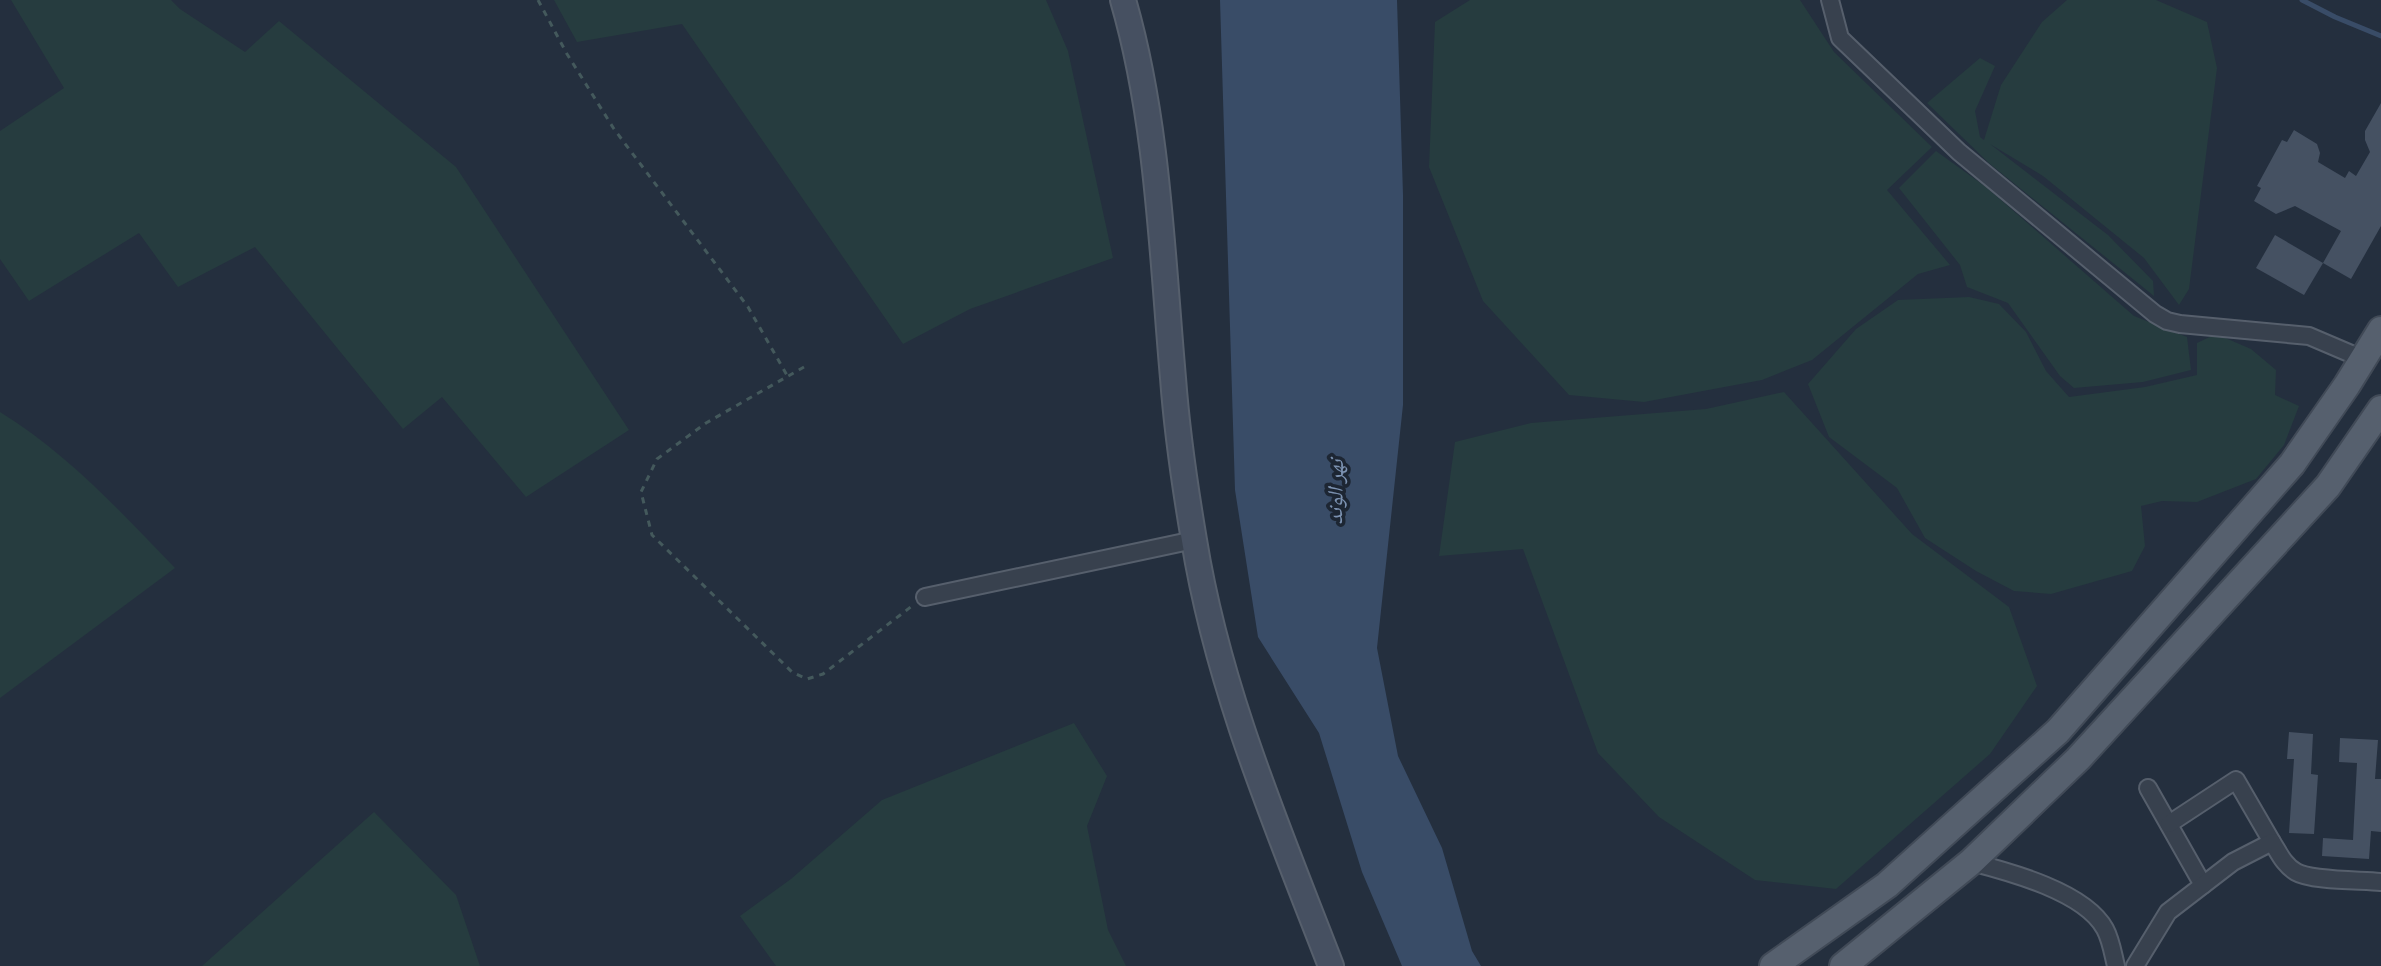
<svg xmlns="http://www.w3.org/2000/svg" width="2381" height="966" font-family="Overpass,'Noto Naskh Arabic',sans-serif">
<rect width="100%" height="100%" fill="#242f3e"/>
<g fill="#263c3f">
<path d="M11,0H171L180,9L245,52L279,21L456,167L629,430L526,497L442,397L403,429L255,247L178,287L139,233L29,301L0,259V131L64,88Z"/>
<path d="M554,0H1046L1068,51L1113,258L970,309L903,344L682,24L577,42Z"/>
<path d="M1470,0H1800L1834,52L1932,147L1887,190L1950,265L1918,274L1812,360L1762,380L1644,402L1569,395L1483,301L1429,167L1435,22Z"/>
<path d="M2067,0H2156L2207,22L2217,68L2189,289L2179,305L2144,258L2043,176L1990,144L2108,235L2153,281L2154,296L1990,164L1927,103L1980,58L1995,66L1975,111L1980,137L1984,140L2001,85L2042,22Z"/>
<path d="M1936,151L1986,187L2134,316L2187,337L2191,370L2143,382L2074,388L2060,376L2008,303L1967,287L1960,265L1899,188Z"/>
<path d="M1969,297L1999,304L2026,332L2046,371L2069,397L2145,387L2197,375V343L2216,334L2251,349L2276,370L2275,395L2299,406L2284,445L2256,479L2197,502L2162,501L2141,506L2145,546L2132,571L2051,594L2014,591L1976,571L1925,538L1897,488L1829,437L1808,384L1856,329L1898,300Z"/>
<path d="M1784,392L1912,534L2009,607L2037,686L1990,754L1836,889L1755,880L1659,817L1598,753L1523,549L1439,556L1455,442L1531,423L1706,409Z"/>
<path d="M0,412C67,453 121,512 175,568L0,698Z"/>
<path d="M1074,723L1107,776L1087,826L1108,930L1126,966H776L740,916L791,879L882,800Z"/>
<path d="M374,812L456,895L480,966H202Z"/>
</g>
<path fill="#394c67" d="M1220,0H1397L1403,195V405L1377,648L1398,756L1442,848L1472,951L1481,966H1402L1362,872L1319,733L1258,637L1235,490Z"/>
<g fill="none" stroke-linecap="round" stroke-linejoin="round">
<path stroke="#394c67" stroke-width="5" d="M2302,0L2335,17L2381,36"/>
</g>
<g fill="#455162">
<path d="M2381,103V226L2351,279L2323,263L2341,231L2295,206L2276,214L2254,201L2261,188L2257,186L2282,140L2287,142L2294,130L2317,144L2320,153L2318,162L2345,178L2349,171L2356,176L2370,152L2365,140V131Z"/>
<path d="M2275,235L2323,263L2304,295L2256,268Z"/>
<path d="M2289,732L2313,734L2311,774L2318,775L2314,834L2289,833L2294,759H2287Z"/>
<path d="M2340,738L2378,740L2375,779H2381V832L2371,831L2369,859L2322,856L2323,838L2353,840L2357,763L2339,762Z"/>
</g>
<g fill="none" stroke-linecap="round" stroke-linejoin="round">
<defs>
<g id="street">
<path d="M1830,0L1840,38L1959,152L2155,314L2167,321L2180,324L2309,336L2363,359"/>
<path d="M925,597L1194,540"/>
<path d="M2148,788L2203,885"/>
<path d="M2169,824L2236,780L2272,842"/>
<path d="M1971,862C2010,872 2085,892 2105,929C2111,940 2113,954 2116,966"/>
<path d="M2135,966L2168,912L2233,862L2272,842C2279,853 2284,865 2296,872C2311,881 2362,880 2381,882"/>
</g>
<path id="secondary" d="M1123,0C1158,120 1162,254 1173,378C1177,432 1185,487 1194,540C1218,689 1277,826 1331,966"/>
<g id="primary">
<path d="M1773,966L1887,885L2058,731L2292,464L2347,385L2381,330"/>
<path d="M1843,966L1971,862L2078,759L2328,486L2381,409"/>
</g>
</defs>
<use href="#street" stroke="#565f6c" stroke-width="20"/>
<use href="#secondary" stroke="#565f6c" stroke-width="28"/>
<use href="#primary" stroke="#414a57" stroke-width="30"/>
<g stroke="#44595c" stroke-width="3" stroke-dasharray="6 6" stroke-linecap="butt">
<path d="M538,0L567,54L614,129L748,307L788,377"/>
<path d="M804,367L706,423L657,459L641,492L652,535L792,672L807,679L823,674L912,606"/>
</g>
<use href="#street" stroke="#38414e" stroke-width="16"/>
<use href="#secondary" stroke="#465061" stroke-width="24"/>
<use href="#primary" stroke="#56606e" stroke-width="26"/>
</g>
<g text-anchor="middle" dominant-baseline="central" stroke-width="7" stroke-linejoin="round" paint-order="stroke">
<g font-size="22" font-style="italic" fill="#7c92b1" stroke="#1d2633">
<text transform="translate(1337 492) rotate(-89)">نهر الوند</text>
</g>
</g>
</svg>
